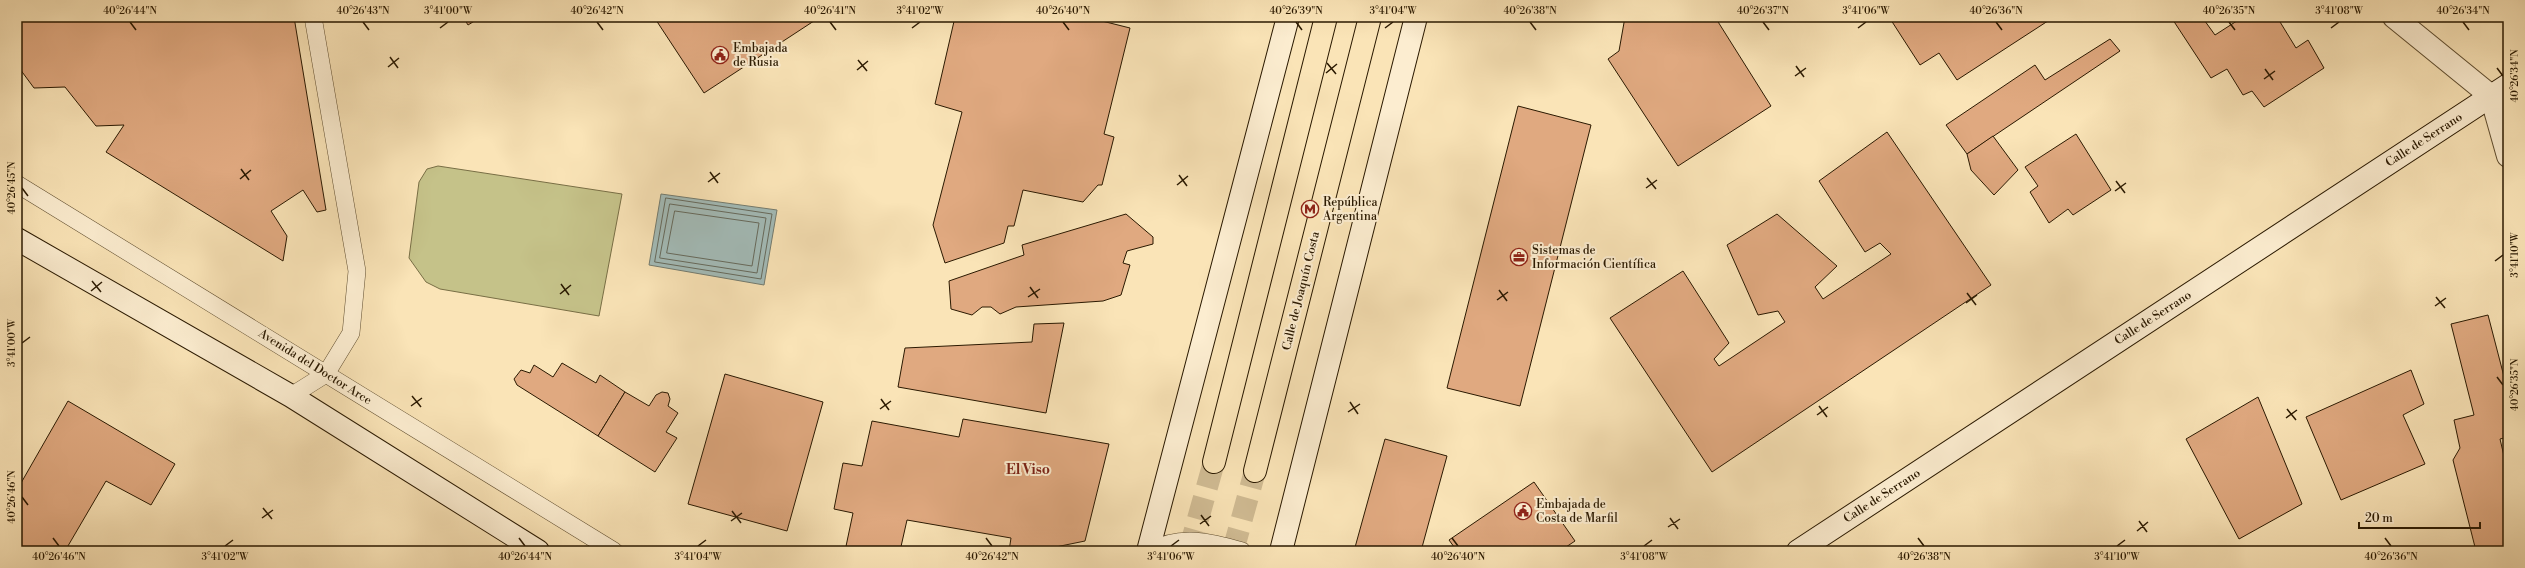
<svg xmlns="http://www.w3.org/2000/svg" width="2525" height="568" font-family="'Libre Bodoni',serif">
<rect width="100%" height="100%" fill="#fae4b7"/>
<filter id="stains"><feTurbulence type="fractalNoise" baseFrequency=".005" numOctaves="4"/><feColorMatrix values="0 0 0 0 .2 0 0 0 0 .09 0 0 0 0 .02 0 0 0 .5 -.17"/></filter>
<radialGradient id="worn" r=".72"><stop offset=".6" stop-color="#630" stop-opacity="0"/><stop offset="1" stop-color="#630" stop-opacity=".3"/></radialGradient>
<path fill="#c5c289" stroke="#786e45" d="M438,166L622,194L599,316L440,289L426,282L409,258L419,182L427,169Z"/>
<path fill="#a3bcb9" stroke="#737b6f" d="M661,194L777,210L764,285L649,265Z"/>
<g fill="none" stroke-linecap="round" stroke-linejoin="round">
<g stroke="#666a5d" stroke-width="1">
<path d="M666,198L772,214L761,279L655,262Z"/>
<path d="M670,204L766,218L757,273L660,258Z"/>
<path d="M675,211L759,223L752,266L667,253Z"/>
</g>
</g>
<g fill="#e0a980" stroke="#2a1901">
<path d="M17,17H294L326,210L317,212L303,190L271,211L287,236L283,261L106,152L124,125L96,126L65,87L34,88L17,65Z"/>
<path d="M463,17H481L468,25Z"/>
<path d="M654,17H820L704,93Z"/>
<path d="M955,17H1086L1130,28L1104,134L1114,137L1102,185H1098L1083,202L1023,190L1014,226H1008L1004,243L945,263L933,225L962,112L935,104Z"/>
<path d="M1625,17H1715L1771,106L1678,166L1608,59L1619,51Z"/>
<path d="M1889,17H2054L1957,80L1939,53L1920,65Z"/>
<path d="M2171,17H2202L2215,35L2243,17H2277L2296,48L2308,40L2324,68L2264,107L2252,91L2243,95L2227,69L2211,78Z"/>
<path d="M2110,39L2120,51L1967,154L1946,125L2035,65L2045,80Z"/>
<path d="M1518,106L1591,125L1520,406L1447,388Z"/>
<path d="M1887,132L1991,285L1712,472L1610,318L1683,271L1729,343L1714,359L1719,366L1785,322L1778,311L1758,315L1727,245L1777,214L1837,266L1815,287L1823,299L1891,254L1880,243L1865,252L1819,181Z"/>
<path d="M2076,134L2111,190L2073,215L2068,209L2049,223L2030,192L2038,186L2025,167Z"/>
<path d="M1993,136L2018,170L1994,195L1971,170L1967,154Z"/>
<path d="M1126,214L1153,237V244L1127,251L1123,263L1130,265L1121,295L1103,301L1016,307L1000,314L991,307H982L972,315L951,309L949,281L1024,255L1022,245Z"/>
<path d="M2488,315L2508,392V437L2500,439L2508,473V551H2476L2453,460L2460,448L2454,420L2474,415L2451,324Z"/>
<path d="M1064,323L1046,413L898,387L905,348L1032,342L1034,324Z"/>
<path d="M562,363L596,383L600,375L625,392L598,436L517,385L514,379L521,370L530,373L534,365L553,377Z"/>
<path d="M2411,370L2424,404L2403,415L2425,464L2341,500L2306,417Z"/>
<path d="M725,374L823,402L787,531L688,504Z"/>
<path d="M625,392L649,406L656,395L662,392L668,393L670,399L668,406L678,413L666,432L677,438L655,472L598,436Z"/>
<path d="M2258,397L2302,504L2239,539L2186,439Z"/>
<path d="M68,401L175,464L151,505L106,481L65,551H17V490Z"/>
<path d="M963,419L1109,444L1085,541L1036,551H1009L1011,538L907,520L900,551H845L853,513L834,509L843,463L862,466L872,421L959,437Z"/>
<path d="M1385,439L1447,456L1421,551H1354Z"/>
<path d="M1534,482L1575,541L1560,551H1457L1449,540Z"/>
</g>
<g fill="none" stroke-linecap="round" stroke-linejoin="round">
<g stroke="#d0bb93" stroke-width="22" stroke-dasharray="22 11" stroke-linecap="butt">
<path d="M1189,551L1214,462"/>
<path d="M1233,551L1255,471"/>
</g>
<defs>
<g id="lane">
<path d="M17,184L614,551"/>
<path d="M291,396L326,374L351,333L357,271L313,17"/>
<path d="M1150,551C1181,534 1211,542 1242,551"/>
</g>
<path id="street" d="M2394,17L2491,96L2508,156"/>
<g id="secondary">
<path d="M17,239L291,396L538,551"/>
<path d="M1148,551L1288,17"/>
<path d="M1281,551L1416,17"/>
<path d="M1798,551L2508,85"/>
</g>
<g id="primary">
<path d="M1214,462L1326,17"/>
<path d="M1255,471L1370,17"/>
</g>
</defs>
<use href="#lane" stroke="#5e4c2e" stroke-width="18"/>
<use href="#street" stroke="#5e4c2e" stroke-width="24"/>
<use href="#secondary" stroke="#2a1901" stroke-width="24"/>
<use href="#primary" stroke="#2a1901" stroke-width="24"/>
<use href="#lane" stroke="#fcedd0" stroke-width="17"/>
<use href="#street" stroke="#fcedd0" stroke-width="22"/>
<use href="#secondary" stroke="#fcedd0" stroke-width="22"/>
<use href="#primary" stroke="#fae4b7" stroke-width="22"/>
</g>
<path fill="none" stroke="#2a1901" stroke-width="1.5" d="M130,22L136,30M363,22L369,30M597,22L603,30M830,22L836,30M1063,22L1069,30M1296,22L1302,30M1530,22L1536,30M1763,22L1769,30M1996,22L2002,30M2229,22L2235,30M2463,22L2469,30M440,28L448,22M912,28L920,22M1385,28L1393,22M1858,28L1866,22M2331,28L2339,22M390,57L398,68M858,60L867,71M1327,63L1336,74M1796,66L1804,77M388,67L399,58M2497,68L2503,76M2265,69L2273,80M857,70L868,61M1326,73L1337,64M1795,76L1806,68M2264,79L2275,71M241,169L249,180M710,172L718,183M1179,175L1187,186M1647,178L1656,189M240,179L251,170M2116,181L2125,193M708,182L720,173M1177,185L1188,176M22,188L28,196M1646,188L1657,180M2115,191L2126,183M2495,261L2503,255M92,281L101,292M561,284L569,295M1030,287L1038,298M1499,290L1507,301M91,291L102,282M1967,293L1976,305M560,294L571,285M1028,297L1040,289M2436,297L2445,308M1497,300L1508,292M1966,303L1977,295M2435,306L2446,298M22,343L30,337M2497,377L2503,385M412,396L421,407M881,399L889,410M1350,402L1358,414M411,406L422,398M1819,406L1827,417M880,409L891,401M2287,409L2296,420M1348,412L1360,404M1817,415L1828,407M2286,418L2297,410M22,497L28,505M263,508L272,519M732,511L741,523M1201,515L1209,526M262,518L273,510M1670,518L1678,529M731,521L742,513M2139,521L2147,532M1200,524L1211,516M1668,527L1680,519M2137,531L2148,522M53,538L59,546M519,538L525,546M986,538L992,546M1452,538L1458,546M1918,538L1924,546M2385,538L2391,546M225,546L233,540M698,546L706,540M1171,546L1179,540M1644,546L1652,540M2117,546L2125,540"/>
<defs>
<symbol id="civic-ring" viewBox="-11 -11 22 22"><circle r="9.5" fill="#fcedd0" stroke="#8f2418" stroke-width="1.5"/><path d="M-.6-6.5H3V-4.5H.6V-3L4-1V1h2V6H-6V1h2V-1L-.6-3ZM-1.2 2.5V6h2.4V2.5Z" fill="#8f2418"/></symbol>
<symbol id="metro-ring" viewBox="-11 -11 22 22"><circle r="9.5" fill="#fcedd0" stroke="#8f2418" stroke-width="1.5"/><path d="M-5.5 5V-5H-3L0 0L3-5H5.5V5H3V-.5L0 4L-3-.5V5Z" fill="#8f2418"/></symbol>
<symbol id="office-ring" viewBox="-11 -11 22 22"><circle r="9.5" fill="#fcedd0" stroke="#8f2418" stroke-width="1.5"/><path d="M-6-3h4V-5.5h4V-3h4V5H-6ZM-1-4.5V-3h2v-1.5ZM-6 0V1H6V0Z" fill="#8f2418"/></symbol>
</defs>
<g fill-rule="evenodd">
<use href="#civic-ring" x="710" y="45" width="20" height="20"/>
<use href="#metro-ring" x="1300" y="199" width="20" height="20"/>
<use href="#office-ring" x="1509" y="247" width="20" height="20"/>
<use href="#civic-ring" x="1513" y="501" width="20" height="20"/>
</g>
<g text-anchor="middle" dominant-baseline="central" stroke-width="4" stroke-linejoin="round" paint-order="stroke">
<g font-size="12" fill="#2a1901" stroke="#fcedd0" text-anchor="start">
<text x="733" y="48">Embajada<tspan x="733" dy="14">de Rusia</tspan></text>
<text x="1323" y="202">República<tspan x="1323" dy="14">Argentina</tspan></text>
<text x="1532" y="250">Sistemas de<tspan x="1532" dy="14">Información Científica</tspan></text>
<text x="1536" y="504">Embajada de<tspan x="1536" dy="14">Costa de Marfil</tspan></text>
</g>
<g font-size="12" fill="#2a1901" stroke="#fcedd0">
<text transform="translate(2424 140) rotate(-33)">Calle de Serrano</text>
<text transform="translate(1301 291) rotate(-76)">Calle de Joaquín Costa</text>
<text transform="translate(2153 318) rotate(-33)">Calle de Serrano</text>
<text transform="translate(315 367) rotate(32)">Avenida del Doctor Arce</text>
<text transform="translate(1882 496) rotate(-33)">Calle de Serrano</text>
</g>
<g font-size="14" font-weight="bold" fill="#7a1f14" stroke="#fcedd0">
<text x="1028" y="470">El Viso</text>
</g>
</g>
<rect width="2525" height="568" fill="none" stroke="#fae4b7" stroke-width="44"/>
<path d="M2359 522v6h121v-6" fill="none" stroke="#2a1901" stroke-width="2"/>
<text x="2365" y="522" font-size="12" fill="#2a1901" stroke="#fcedd0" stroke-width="3" paint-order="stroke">20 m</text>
<rect x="22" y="22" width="2481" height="524" fill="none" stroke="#2a1901" stroke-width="1.5"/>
<g font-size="10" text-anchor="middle" fill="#2a1901">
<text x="130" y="14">40°26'44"N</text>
<text x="363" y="14">40°26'43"N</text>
<text x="448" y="14">3°41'00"W</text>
<text x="597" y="14">40°26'42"N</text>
<text x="830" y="14">40°26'41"N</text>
<text x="920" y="14">3°41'02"W</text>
<text x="1063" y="14">40°26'40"N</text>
<text x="1296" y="14">40°26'39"N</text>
<text x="1393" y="14">3°41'04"W</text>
<text x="1530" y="14">40°26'38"N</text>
<text x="1763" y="14">40°26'37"N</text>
<text x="1866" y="14">3°41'06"W</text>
<text x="1996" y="14">40°26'36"N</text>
<text x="2229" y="14">40°26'35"N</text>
<text x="2339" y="14">3°41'08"W</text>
<text x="2463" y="14">40°26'34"N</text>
<text transform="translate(2514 76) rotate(-90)" y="4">40°26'34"N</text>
<text transform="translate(11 188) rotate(-90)" y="4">40°26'45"N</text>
<text transform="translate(2514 255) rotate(-90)" y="4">3°41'10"W</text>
<text transform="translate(11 343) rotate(-90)" y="4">3°41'00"W</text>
<text transform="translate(2514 385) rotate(-90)" y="4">40°26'35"N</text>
<text transform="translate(11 497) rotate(-90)" y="4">40°26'46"N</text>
<text x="59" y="560">40°26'46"N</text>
<text x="225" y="560">3°41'02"W</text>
<text x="525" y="560">40°26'44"N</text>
<text x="698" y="560">3°41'04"W</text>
<text x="992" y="560">40°26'42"N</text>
<text x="1171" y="560">3°41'06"W</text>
<text x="1458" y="560">40°26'40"N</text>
<text x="1644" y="560">3°41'08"W</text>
<text x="1924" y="560">40°26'38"N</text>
<text x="2117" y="560">3°41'10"W</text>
<text x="2391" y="560">40°26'36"N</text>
</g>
<rect width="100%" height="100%" filter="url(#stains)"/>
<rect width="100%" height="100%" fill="url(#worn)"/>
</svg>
